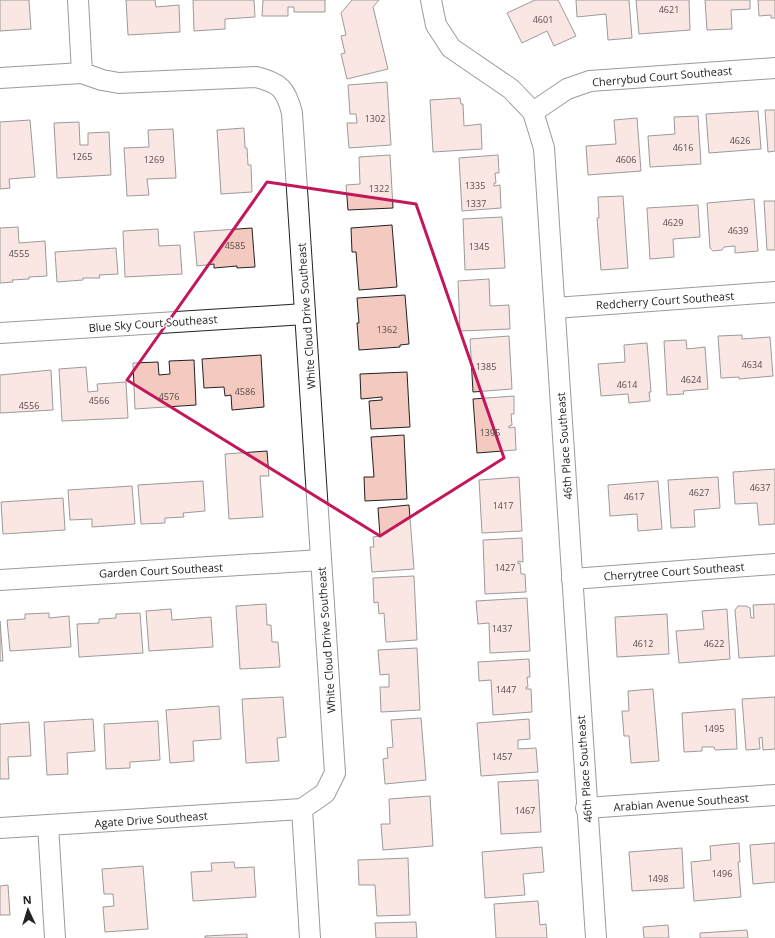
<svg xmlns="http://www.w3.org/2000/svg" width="775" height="938" font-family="'Open Sans',sans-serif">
<rect width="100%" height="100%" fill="#fff"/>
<g fill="#f3c9c0" stroke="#222">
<path d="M0,0H29L31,29L0,31Z"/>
<path d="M126,0H155L156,7L179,5L180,32L128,35Z"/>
<path d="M193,0H254L255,17L225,19V29L194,31Z"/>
<path d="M263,0H325V12H294V7H288V16H262Z"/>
<path d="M352,0H379L373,7L388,69L347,79L341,54L345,53L341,36L346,35L341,13Z"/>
<path d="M535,0H558L576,36L554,46L547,31L522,43L507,13Z"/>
<path d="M576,0H629L632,38L608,40L606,14L577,17Z"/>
<path d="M636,0H689L690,30L639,34Z"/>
<path d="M705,0H750V9L731,10L732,29L707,30Z"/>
<path d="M758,0H775V18H771V15L759,16Z"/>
<path d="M387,82L391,145L349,148L347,123H357L356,114H350L348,85Z"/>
<path d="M460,98L461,104H463L464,126L481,124L482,149L433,152L430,100Z"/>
<path d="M765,110H775V151L768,152Z"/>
<path d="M758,111L761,149L709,153L706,114Z"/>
<path d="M698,116L701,164L650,167L648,136L675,134L674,117Z"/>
<path d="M637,118L641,171L588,175L586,146L616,144L614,120Z"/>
<path d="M30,120L35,177L9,179L10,188L0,189V122Z"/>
<path d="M79,122L80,145H88V133L109,132L111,175L57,178L54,123Z"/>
<path d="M244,128L245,148H247L248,165H251L252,192L221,194L217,130Z"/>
<path d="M173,129L176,178L147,179L149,195L127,196L124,148L149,147L148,130Z"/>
<path d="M390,155L393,208L348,210L346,185L360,184L359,157Z"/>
<path d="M498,155L499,173H495L496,183H494V186L500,185L501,208L462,211L459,158Z"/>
<path d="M623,196L628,268L601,270L597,218H599L598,197Z"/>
<path d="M754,199L758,251L735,253V246L724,247L722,250L713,251L710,248L707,203Z"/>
<path d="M764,201H775V250H767Z"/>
<path d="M698,205L700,237L673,239L674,257L650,259L647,208Z"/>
<path d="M502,217L505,268L465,270L463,219Z"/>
<path d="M392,225L397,287L359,290L356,252H352L351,228Z"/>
<path d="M18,227L19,243L45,241L47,276L29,277V279L12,280L13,282L0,283V228Z"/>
<path d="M252,228L255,267L237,268V266L214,268V264L197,266L194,232Z"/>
<path d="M158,229L159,246L180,245L182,274L125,277L123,231Z"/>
<path d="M116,248L118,274L99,275L100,278H83V280L57,282L55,252Z"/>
<path d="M489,279L490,306L509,305L510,329L460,331L458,281Z"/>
<path d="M405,295L409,344L400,345V347L359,350L357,323H359L357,298Z"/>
<path d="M742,335V339L770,337L773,376L739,379V377L721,378L718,336Z"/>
<path d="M509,336L512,389L473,392L470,339Z"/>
<path d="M686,340L687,349L705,347L708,389L683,391L684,394L667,395L664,341Z"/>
<path d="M647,343L651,392H649L650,401L629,403L628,394L601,396L598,364L625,362L624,345Z"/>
<path d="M261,355L264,407L232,410L231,395L225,396L224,387L204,388L202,359Z"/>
<path d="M194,360L196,405L135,409L133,363L158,362L159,375L170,374L169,361Z"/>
<path d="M86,367L88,392L98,391L97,384L126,382L128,418L62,421L59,369Z"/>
<path d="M51,370L53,410L0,413V375Z"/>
<path d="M407,372L410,427L371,429L369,401L382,400V397L361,399L360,374Z"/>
<path d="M514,396V414H511L512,425L509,426V428L515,427L516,450L477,453L473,399Z"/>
<path d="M404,435L407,499L365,501L364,477H374L371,437Z"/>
<path d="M267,451L269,476H260L263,517L229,519L225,454Z"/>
<path d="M775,469V524L759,525L757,503L735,504L733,472Z"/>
<path d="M519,477L522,531L482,533L479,480Z"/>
<path d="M718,477L720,508L694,510L695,527L671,528L668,480Z"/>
<path d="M203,481L205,511L183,513L184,517L165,518V523L141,524L138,485Z"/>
<path d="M658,481L662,529L638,531L637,514L610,516L608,485Z"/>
<path d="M132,486L135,524L92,527V519L70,520L68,490Z"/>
<path d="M63,498L65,530L3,534L1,502Z"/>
<path d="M409,505L414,569L372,572L370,547H374L373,537L380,536L378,508Z"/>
<path d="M522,538L523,562L518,561V564L520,563L521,574H525L526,592L485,594L483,540Z"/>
<path d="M414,576L417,640L386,642L384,613L379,614L378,602L374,603L373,578Z"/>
<path d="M527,598L530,651L490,653L489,623L478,624L476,601Z"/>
<path d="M266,604L267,625H271L272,642H278L280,667L240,669L236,606Z"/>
<path d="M775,604V656L739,658L735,610L738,606H746L750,608L751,618H754L753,605Z"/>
<path d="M171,609L172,620L211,617L213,647L149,651L146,611Z"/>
<path d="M727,609L730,659L679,663L676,631L704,629L702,611Z"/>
<path d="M49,613V618L69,616L71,647L10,651L7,620L25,619V614Z"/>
<path d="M140,613L143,653L79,657L77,624L99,623V619L116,618V614Z"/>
<path d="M667,614L669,654L617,657L615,617Z"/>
<path d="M0,621L3,661H0Z"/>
<path d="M417,648L420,710L381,712L380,687H389V674L380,675L378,650Z"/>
<path d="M529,659L530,677H527L528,687H526V689H531L532,712L493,715L491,680L479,681L478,662Z"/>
<path d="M653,689L659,761L631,763L629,736H624L622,711H629L628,691Z"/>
<path d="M283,697L286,737L277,738L279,761L246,763L242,699Z"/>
<path d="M775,697V749L763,750L762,737L759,738L760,749L746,750L742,699Z"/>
<path d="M219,706L221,739L193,741L194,761L170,763L166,710Z"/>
<path d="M735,709L737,749L715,750L714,747H702V751L684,752L682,713Z"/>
<path d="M421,718L426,780L385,784L383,759L388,758L387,748L393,747L391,720Z"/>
<path d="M93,719L95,751L67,753L68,774L47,775L44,722Z"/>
<path d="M529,719L530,739L518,740V749L536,748L538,772L481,776L477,723Z"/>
<path d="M158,721L160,760L130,762V768L106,769L104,724Z"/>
<path d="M29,722L31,756L8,757L9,779H0V724Z"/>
<path d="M538,780L541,832L501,834L498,782Z"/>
<path d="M430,796L433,846L383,850L381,824H390L389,799Z"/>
<path d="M739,843L740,862H738L741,897L694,901L691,862L711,860L710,846Z"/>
<path d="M775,843V882L753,884L750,845Z"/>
<path d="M542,847L544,872L523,874L525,895L485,898L482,852Z"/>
<path d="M682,848L684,888L632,891L629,852Z"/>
<path d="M408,858L410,915L377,916L375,885H359L358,860Z"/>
<path d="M234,862L235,868L254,867L256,897L193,901L191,872L212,871L211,863Z"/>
<path d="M143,866L148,929L105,932L103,907L114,906L113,894H104L102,869Z"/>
<path d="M8,885L10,915H0V886Z"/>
<path d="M538,901L540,925L546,924L547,938H496L494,904Z"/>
<path d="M416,922L417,938H376L375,923Z"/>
<path d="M668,925L669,938H644L643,927Z"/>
<path d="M747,930L748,938H700V933Z"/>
<path d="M247,934V938H205V936Z"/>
</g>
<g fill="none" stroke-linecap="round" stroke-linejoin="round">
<defs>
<g id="street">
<path d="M78,0L82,73L102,80L119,83L256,77C280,83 286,89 292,113L335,773L325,793L302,809"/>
<path d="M431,0L436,25L451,48L511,89L533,112L544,148L596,938"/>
<path d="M0,78L82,73"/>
<path d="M533,112L567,89L590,81L775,68"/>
<path d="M555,308L775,292"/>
<path d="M0,333L305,314"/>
<path d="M572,579L775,564"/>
<path d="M0,580L321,560"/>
<path d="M586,808L775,795"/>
<path d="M302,809L310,938"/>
<path d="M48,825L55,938"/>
<path d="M0,828L302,809"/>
</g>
</defs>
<use href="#street" stroke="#222" stroke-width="22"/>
<use href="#street" stroke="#fff" stroke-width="20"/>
</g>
<path d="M0 0H775V938H0ZM267,182L416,204L504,458L380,536L127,380Z" fill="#fff" fill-opacity=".55" fill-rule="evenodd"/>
<path fill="none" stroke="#c2185b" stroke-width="3" stroke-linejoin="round" d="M267,182L416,204L504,458L380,536L127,380Z"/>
<g text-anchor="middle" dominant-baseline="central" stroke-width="3" stroke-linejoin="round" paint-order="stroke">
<g font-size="9" fill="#564c4a">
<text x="669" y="9">4621</text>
<text x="543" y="19">4601</text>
<text x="375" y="118">1302</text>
<text x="740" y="140">4626</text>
<text x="683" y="147">4616</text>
<text x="82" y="156">1265</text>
<text x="154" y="159">1269</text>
<text x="626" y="159">4606</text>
<text x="475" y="185">1335</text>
<text x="379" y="188">1322</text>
<text x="476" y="203">1337</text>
<text x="673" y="222">4629</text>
<text x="738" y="230">4639</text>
<text x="235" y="245">4585</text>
<text x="479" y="246">1345</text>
<text x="19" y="253">4555</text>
<text x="387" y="329">1362</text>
<text x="752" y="364">4634</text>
<text x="486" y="366">1385</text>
<text x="691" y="379">4624</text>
<text x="627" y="384">4614</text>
<text x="245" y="391">4586</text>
<text x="169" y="396">4576</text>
<text x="99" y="400">4566</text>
<text x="29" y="405">4556</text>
<text x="490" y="432">1395</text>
<text x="760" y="487">4637</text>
<text x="699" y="492">4627</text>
<text x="634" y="496">4617</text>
<text x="503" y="505">1417</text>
<text x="505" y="567">1427</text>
<text x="502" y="628">1437</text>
<text x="643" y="643">4612</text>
<text x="714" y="643">4622</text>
<text x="506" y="689">1447</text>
<text x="714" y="728">1495</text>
<text x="502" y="756">1457</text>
<text x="525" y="810">1467</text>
<text x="722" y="873">1496</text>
<text x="658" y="878">1498</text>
</g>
<g font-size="11" fill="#222" stroke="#fff">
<text transform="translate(662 76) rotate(-5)">Cherrybud Court Southeast</text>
<text transform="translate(665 300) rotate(-4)">Redcherry Court Southeast</text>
<text transform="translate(306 316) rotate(-94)">White Cloud Drive Southeast</text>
<text transform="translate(153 323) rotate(-4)">Blue Sky Court Southeast</text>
<text transform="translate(564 446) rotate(-94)">46th Place Southeast</text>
<text transform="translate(161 570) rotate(-3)">Garden Court Southeast</text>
<text transform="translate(674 571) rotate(-4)">Cherrytree Court Southeast</text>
<text transform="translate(326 640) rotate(-94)">White Cloud Drive Southeast</text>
<text transform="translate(584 769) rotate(-94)">46th Place Southeast</text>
<text transform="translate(681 802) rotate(-4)">Arabian Avenue Southeast</text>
<text transform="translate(151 819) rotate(-4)">Agate Drive Southeast</text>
</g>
</g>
<g transform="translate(28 910) rotate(356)" stroke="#ffffff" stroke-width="3" paint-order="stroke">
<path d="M0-3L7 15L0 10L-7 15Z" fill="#222222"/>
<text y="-6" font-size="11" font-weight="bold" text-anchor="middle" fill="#222222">N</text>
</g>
</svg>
